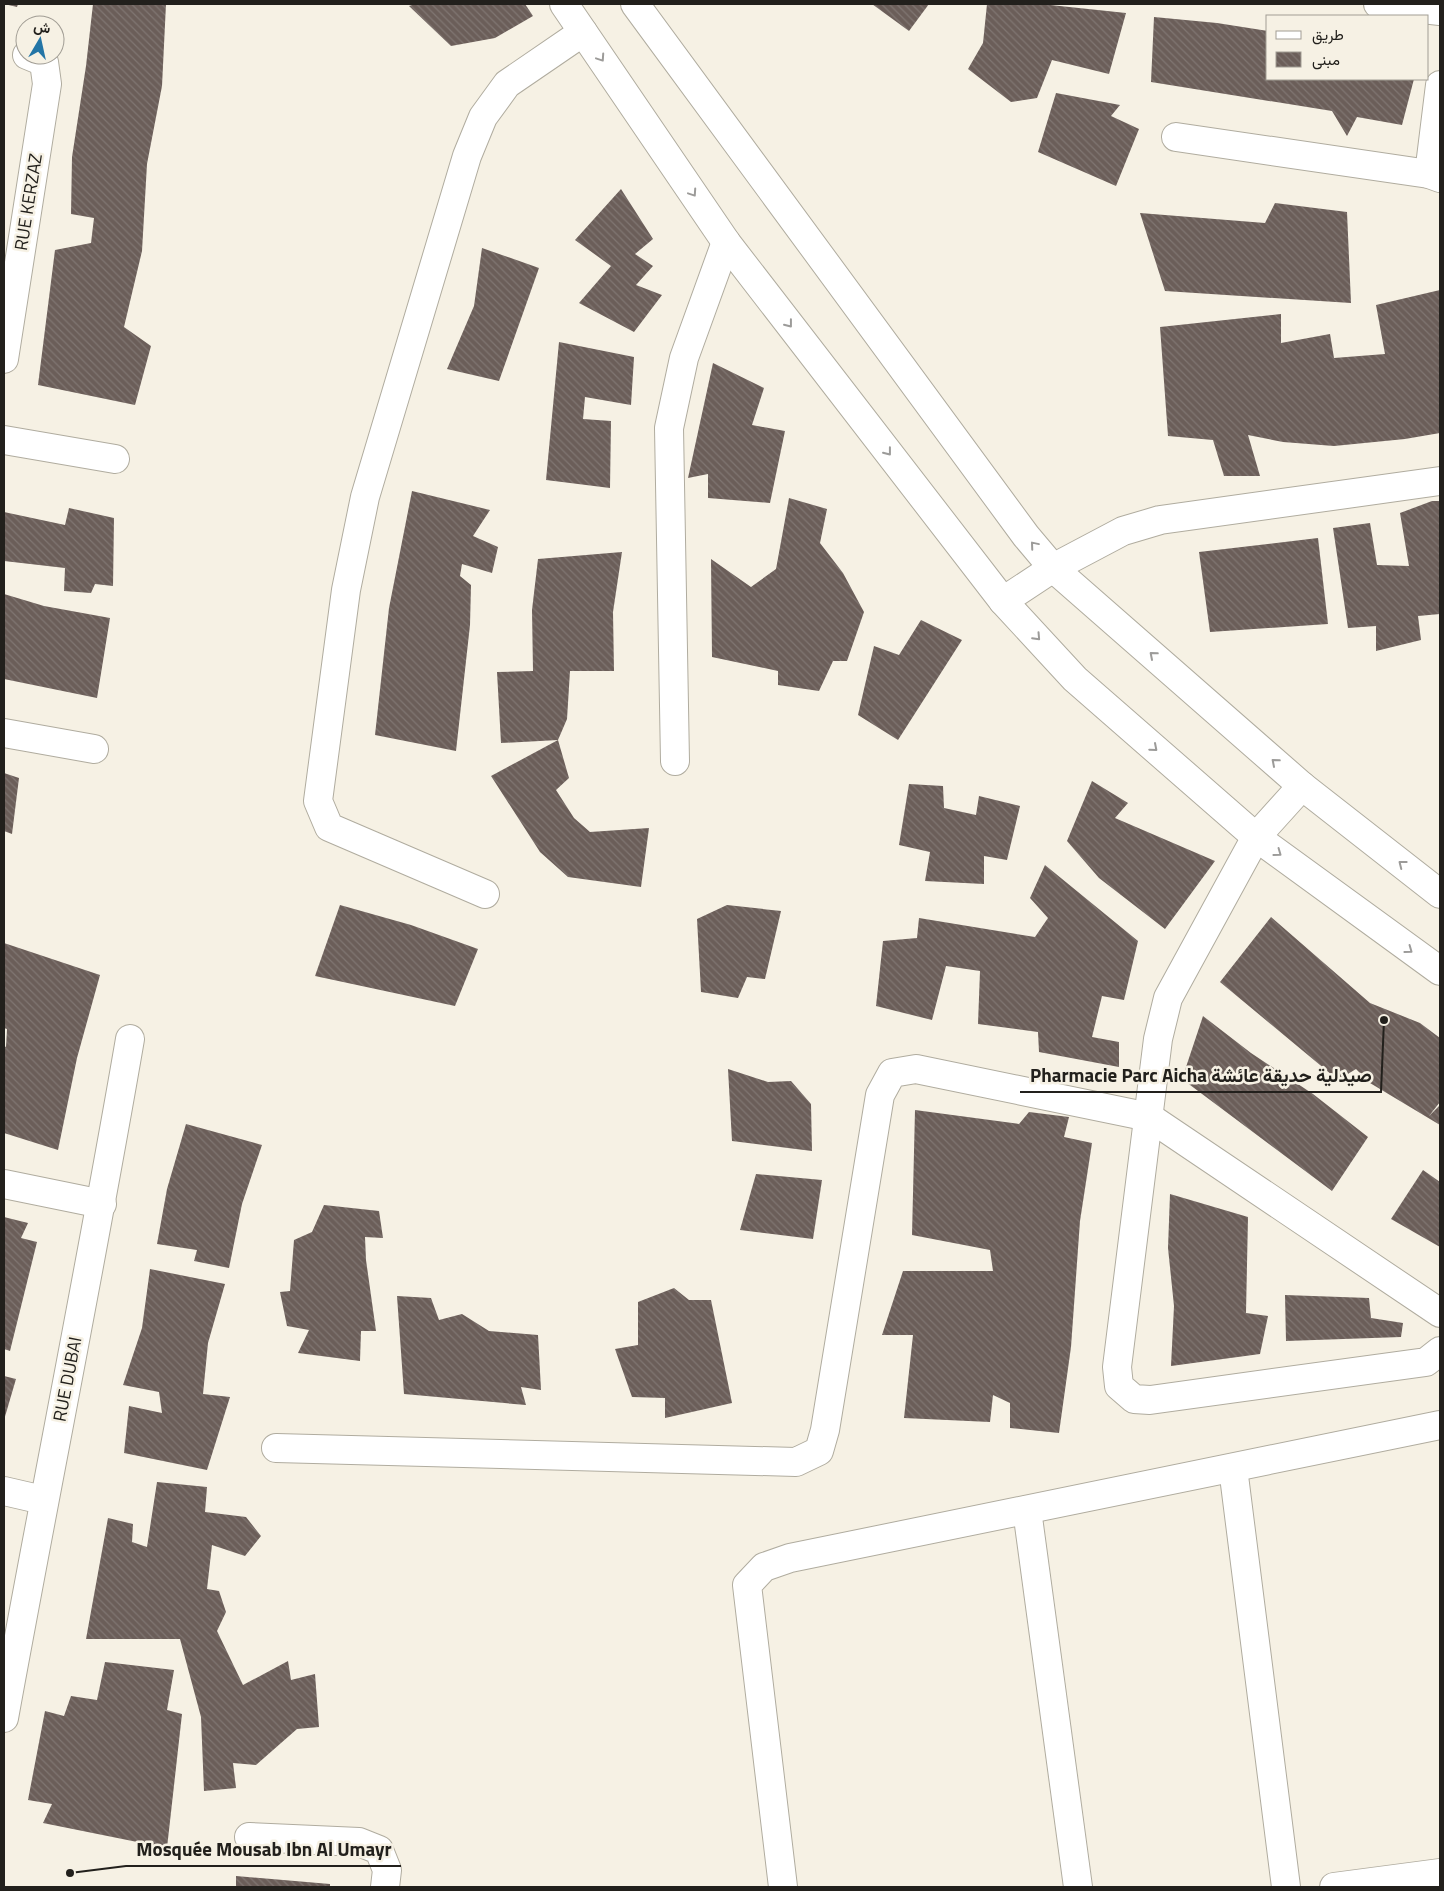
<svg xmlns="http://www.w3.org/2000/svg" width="1444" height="1891" font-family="'Titillium Web',Vazirmatn,sans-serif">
<defs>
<pattern id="building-back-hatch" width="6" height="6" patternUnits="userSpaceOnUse" patternTransform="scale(1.25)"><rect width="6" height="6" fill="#6b5e59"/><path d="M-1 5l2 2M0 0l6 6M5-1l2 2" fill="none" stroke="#807672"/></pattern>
</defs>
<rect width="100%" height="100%" fill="#f6f1e4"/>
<g fill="url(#building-back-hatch)">
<path d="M4,4H18L17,7Z"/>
<path d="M93,4H166L162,86L147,164L142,251L124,327L151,346L135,405L38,385L55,250L91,243L94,218L71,214L72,157L86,66Z"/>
<path d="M415,4H525L533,16L495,38L451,46L409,6Z"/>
<path d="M872,4H929L909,31Z"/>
<path d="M987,4H1041L1126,13L1109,74L1052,60L1037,98L1011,102L968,69L983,43Z"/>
<path d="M1154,17L1217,23L1268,31V79H1414L1402,125L1357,117L1347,136L1332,111L1151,82Z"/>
<path d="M1056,93L1120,105L1111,116L1139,129L1116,186L1038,152Z"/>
<path d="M621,189L653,239L635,254L653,266L636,285L662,295L634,332L579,303L611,266L575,240Z"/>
<path d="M1275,203L1347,212L1351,303L1165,291L1140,213L1265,223Z"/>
<path d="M482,248L539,268L499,381L447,369L474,306Z"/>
<path d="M1440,290V433L1405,439L1334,446L1283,442L1248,435L1260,476H1224L1213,440L1168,436L1160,327L1281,314V343L1330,334L1334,358L1385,354L1376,305Z"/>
<path d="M559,342L634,357L631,405L585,397L583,419L611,421L610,488L546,480Z"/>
<path d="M713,363L764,388L752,425L785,431L770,503L708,498V474L688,478Z"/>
<path d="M412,491L490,510L473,536L498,547L492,573L462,564L460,576L471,585L470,625L456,751L375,735L389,608Z"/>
<path d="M789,498L827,509L820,543L843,573L864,612L847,661H833L819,691L778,685V671L712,657L711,559L751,587L776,569Z"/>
<path d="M1432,501H1440V614L1418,616L1421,640L1376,651V626L1348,628L1333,528L1370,523L1377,565L1409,566L1400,513Z"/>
<path d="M69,508L114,518L113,586L95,584L91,593L64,591L65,568L4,561V512L65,525Z"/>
<path d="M1318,538L1328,624L1210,632L1199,552Z"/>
<path d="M622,552L613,612L614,671H570L567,719L558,740L569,778L556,790L574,818L590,832L649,828L641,887L568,877L540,852L491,776L558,740L501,743L497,672L533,671L532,610L538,559Z"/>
<path d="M4,594L44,606L110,618L97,698L4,679Z"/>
<path d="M921,620L962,640L898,740L858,715L874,646L899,655Z"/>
<path d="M4,773L19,778L12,834L4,831Z"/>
<path d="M1092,781L1128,803L1115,818L1215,861L1165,929L1099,878L1067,841Z"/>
<path d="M909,784L943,786L944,808L976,815L979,796L1020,806L1007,860L984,856V884L925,881L930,852L899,845Z"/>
<path d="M1045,865L1138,941L1124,1000L1102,996L1092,1037L1119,1042V1067L1039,1052L1038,1032L978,1024L980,971L946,966L932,1020L876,1006L883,941L917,938L919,918L1035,937L1048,918L1030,898Z"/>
<path d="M340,905L411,925L478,949L455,1006L315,976Z"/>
<path d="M727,905L781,911L765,979L747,977L738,998L701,992L697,919Z"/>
<path d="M1271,917L1370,1003L1420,1023L1440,1038V1102L1429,1116L1440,1105V1125L1370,1083L1356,1069L1338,1080L1220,982Z"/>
<path d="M4,943L100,975L77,1058L58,1150L4,1133V1046L6,1047L7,1029L4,1028Z"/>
<path d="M1203,1016L1251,1053L1313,1094L1368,1137L1332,1191L1182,1079Z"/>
<path d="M728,1069L768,1082L791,1081L811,1104L812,1151L732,1141Z"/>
<path d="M915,1110L1019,1124L1029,1112L1069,1117L1064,1137L1092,1143L1080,1221L1071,1347L1059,1433L1010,1428V1403L993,1395L990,1422L904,1418L913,1335H882L903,1271H993L990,1250L912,1235Z"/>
<path d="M186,1124L262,1145L242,1204L229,1268L194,1261L197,1250L157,1244L167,1189Z"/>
<path d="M1423,1170L1440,1182V1247L1391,1219Z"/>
<path d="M756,1174L822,1180L813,1239L740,1230Z"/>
<path d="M1170,1194L1248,1217L1246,1313L1268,1316L1260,1354L1171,1366L1174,1306L1168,1248Z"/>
<path d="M324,1205L379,1211L383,1238L365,1237L366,1260L376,1331H361L360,1361L298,1353L309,1330L287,1326L280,1292L290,1291L294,1240L312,1232Z"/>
<path d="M4,1217L28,1223L21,1238L37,1242L10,1351L4,1349Z"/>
<path d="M150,1269L225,1284L208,1343L203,1394L230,1397L207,1470L124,1453L129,1406L162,1413L159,1392L123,1385L142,1328Z"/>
<path d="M674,1288L689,1300H711L732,1403L665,1418V1398L632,1397L615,1349L638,1345V1302Z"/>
<path d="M1285,1295L1369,1298L1371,1318L1403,1323L1401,1337L1286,1341Z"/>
<path d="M397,1296L431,1298L439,1320L462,1314L489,1331L538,1335L541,1390L521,1387L526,1405L404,1394Z"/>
<path d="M4,1376L16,1379L4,1420Z"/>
<path d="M157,1482L207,1487L205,1512L246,1517L261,1536L245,1556L212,1545L207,1589L219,1591L226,1612L217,1631L243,1685L288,1661L291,1680L315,1674L319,1727L297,1729L256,1765L233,1763L236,1788L204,1791L201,1717L180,1639H86L108,1518L133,1524L132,1542L147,1547Z"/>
<path d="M105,1662L174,1670L167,1710L182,1714L167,1848L43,1823L52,1804L28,1800L45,1711L64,1716L71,1696L97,1700Z"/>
<path d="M236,1876L330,1884V1887H236Z"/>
</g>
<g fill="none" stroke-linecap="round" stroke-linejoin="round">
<defs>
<g id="minor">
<path d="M1378,4L1440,11"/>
<path d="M1440,85L1429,174L1440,178"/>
<path d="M1176,137L1429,174"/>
<path d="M4,359L47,84L44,62L27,55"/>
<path d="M4,440L115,459"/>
<path d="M1003,601L1053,568L1123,531L1160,520L1440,481"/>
<path d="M4,733L94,749"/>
<path d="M675,761L669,428L684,358L726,242"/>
<path d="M1302,786L1256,837L1168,998L1158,1039L1117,1367L1119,1386L1134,1399L1150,1400L1426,1362L1440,1351"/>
<path d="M485,894L329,827L318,801L346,590L365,497L467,156L483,117L507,84L583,32"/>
<path d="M4,1184L102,1204"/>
<path d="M276,1448L796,1462L819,1451L825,1430L880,1095L892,1073L916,1069L1149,1117L1440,1313"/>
<path d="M1233,1468L1286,1887"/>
<path d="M4,1491L43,1500"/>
<path d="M1027,1510L1078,1887"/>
<path d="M4,1718C45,1492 91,1266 130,1039"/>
<path d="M249,1837L359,1842L379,1850L387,1870L385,1887"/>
<path d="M783,1887L747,1585L764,1567L790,1558L1440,1425"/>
<path d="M1334,1887L1440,1873"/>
</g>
<g id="major">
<path d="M564,4L726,242L1003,601L1075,679L1256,837L1440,971"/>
<path d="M635,4L1026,536L1053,568L1302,786L1440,894"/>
</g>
</defs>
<use href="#minor" stroke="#b0ac9f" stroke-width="30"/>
<use href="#major" stroke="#b0ac9f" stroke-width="30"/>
<use href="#minor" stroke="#fff" stroke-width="28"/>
<use href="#major" stroke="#fff" stroke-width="28"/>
</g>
<defs><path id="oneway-chevron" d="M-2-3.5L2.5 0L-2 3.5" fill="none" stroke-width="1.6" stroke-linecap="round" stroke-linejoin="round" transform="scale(1.25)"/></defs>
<g stroke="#9c9b99">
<use href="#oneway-chevron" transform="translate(601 58) rotate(56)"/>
<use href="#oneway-chevron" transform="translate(693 193) rotate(56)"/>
<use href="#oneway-chevron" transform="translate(789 324) rotate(52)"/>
<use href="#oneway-chevron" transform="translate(888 452) rotate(52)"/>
<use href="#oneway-chevron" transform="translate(1034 545) rotate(-130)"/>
<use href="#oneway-chevron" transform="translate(1037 637) rotate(47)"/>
<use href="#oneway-chevron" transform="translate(1153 655) rotate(-139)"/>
<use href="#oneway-chevron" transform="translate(1154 748) rotate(41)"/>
<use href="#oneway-chevron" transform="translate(1275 762) rotate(-139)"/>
<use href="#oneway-chevron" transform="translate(1278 853) rotate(36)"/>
<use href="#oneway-chevron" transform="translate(1402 864) rotate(-142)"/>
<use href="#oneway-chevron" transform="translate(1409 950) rotate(36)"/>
</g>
<g text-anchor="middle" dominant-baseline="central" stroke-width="5" stroke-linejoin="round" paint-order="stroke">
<g font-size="18" fill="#22201c" stroke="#f6f1e4">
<text transform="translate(28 202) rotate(-81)">RUE KERZAZ</text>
<text transform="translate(67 1379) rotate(-79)">RUE DUBAI</text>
</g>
</g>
<path fill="none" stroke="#22201c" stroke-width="2" d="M1384 1020L1381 1092H1020M70 1873L126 1866H401"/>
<g fill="#22201c" stroke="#f6f1e4" stroke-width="2">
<circle cx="1384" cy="1020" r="5"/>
<circle cx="70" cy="1873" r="5"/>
</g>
<g font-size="19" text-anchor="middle" font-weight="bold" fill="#22201c" stroke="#f6f1e4" stroke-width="5" stroke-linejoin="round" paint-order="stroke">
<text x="1201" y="1082">Pharmacie Parc Aicha صيدلية حديقة عائشة</text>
<text x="264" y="1856">Mosquée Mousab Ibn Al Umayr</text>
</g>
<rect width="1444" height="1891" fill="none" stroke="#22201c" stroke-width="10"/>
<rect x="1266" y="15" width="162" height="65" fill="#f6f1e4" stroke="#a19d94"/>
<rect x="1276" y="31" width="25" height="8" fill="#ffffff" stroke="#a19d94"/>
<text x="1312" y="40" font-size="15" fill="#22201c">طريق</text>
<rect x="1276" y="52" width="25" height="15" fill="url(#building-back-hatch)" stroke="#a19d94"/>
<text x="1312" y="65" font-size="15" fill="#22201c">مبنى</text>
<g transform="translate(40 40) rotate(9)"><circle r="24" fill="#f6f1e4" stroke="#a19d94"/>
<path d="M0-4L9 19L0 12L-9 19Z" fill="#2375a6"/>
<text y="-8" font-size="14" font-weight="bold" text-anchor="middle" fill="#22201c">ش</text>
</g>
</svg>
